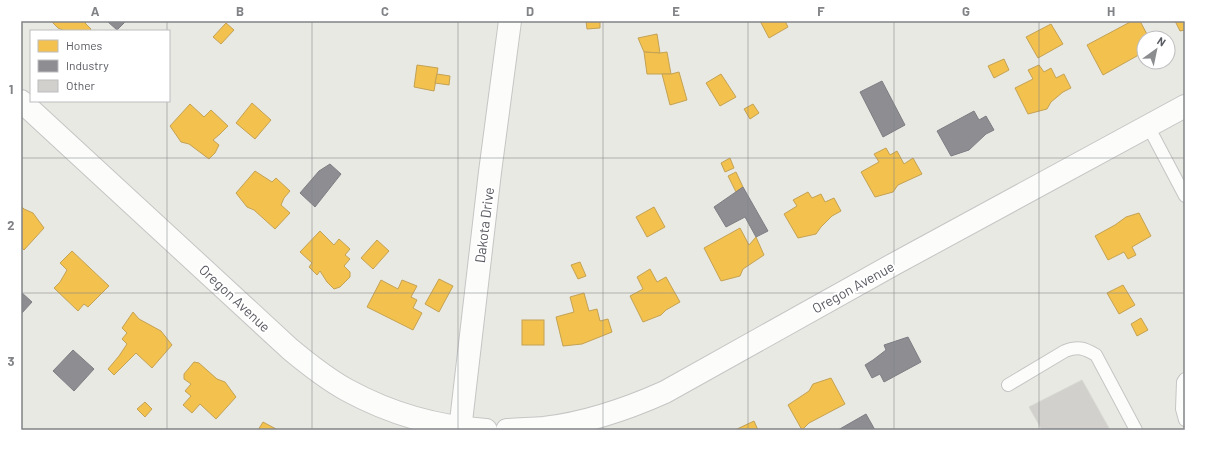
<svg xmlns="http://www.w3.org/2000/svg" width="1206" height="451" font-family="Barlow,sans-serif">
<rect width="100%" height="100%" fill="#e9e9e3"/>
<g fill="#f2c14e" stroke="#c4a254">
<path d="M51,21H87L85,23L91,29L89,31H65L58,28Z"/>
<path d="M586,21H600V28L587,29Z"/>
<path d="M760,21H785L788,27L769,38Z"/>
<path d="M1132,21H1140L1149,38H1144V52L1103,75L1087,45Z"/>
<path d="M1175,21H1185V30L1180,31Z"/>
<path d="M226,23L234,30L221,44L213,37Z"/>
<path d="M1051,24L1063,44L1038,58L1026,37Z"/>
<path d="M657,34L660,53L644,52L638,38Z"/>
<path d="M644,52L660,53L667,52L671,74H647Z"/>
<path d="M1004,59L1009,70L994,78L988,66Z"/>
<path d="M417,65L438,68L434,91L414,87Z"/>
<path d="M1039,65L1044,72L1051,68L1056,78L1064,74L1071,88L1063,92L1051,102L1047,109L1028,114L1015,88L1033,79L1028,70Z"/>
<path d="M679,72L687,100L670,105L662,74H671Z"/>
<path d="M437,74L450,76L449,85L435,83Z"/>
<path d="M721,74L736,97L720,106L706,83Z"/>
<path d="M252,103L271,120L255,139L236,123Z"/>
<path d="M190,104L204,117L211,110L228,126L220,134L213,140L219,145L215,153L209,159L189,144L181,142L170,126Z"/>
<path d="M753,104L759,113L750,119L744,109Z"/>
<path d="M886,148L890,155L897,151L904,164L913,158L922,174L898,185L893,192L875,197L861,172L879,162L874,154Z"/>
<path d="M730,158L734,168L725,172L721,163Z"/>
<path d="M255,171L272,182L276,178L290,191L284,198L281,205L290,213L275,229L254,210L247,207L236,193Z"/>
<path d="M736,172L743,187L736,192L728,176Z"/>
<path d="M808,192L812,198L821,194L825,202L834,198L841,211L832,216L821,227L816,234L798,238L784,214L797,206L793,200Z"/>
<path d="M21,206L24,209L33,213L44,228L24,250L21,247Z"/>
<path d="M654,207L665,227L647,237L636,217Z"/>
<path d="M1139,213L1151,236L1132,247L1136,255L1128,259L1124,252L1108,260L1095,236L1115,225L1126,217Z"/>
<path d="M740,228L749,245L756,237L764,255L743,269L740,276L721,281L704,248Z"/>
<path d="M320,231L334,245L339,239L350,249L345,255L350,259L344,266L350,272V277L340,287L334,289L327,282L320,271L317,275L309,267L312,263L300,252Z"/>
<path d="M377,240L389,251L373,269L361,258Z"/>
<path d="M72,251L109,286L88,307L84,304L78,311L54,288L60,282L67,270L60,263Z"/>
<path d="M580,262L586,276L578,279L571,265Z"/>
<path d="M650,269L657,282L666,277L680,302L666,310L661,315L643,322L630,296L643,289L637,277Z"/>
<path d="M439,279L453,286L439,312L425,304Z"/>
<path d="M381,280L398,289L402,280L417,286L411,297L417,300L413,308L422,313L413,330L367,307Z"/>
<path d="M1123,285L1135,305L1119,314L1107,293Z"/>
<path d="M584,293L589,311L597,309L600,321L608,319L612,332L582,344L563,346L556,317L574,312L570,297Z"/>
<path d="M133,312L139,319L161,331L172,345L152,368L136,353L114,375L108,369L119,356L127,344L122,339L127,333L122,328Z"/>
<path d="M1141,318L1148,330L1137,336L1131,324Z"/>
<rect x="522" y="320" width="22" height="25"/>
<path d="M194,362L199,363L217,379L225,382L236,397L216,419L200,404L192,413L183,405L191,396L185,391L191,384L184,379V374Z"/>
<path d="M831,378L845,404L809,423L802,430L788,405L809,391L813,384Z"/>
<path d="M145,402L152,409L145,417L137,409Z"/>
<path d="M754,421L758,430H735Z"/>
<path d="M263,422L278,430H258Z"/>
</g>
<g fill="#8d8d92" stroke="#7d7e84">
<path d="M107,21H126L117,30Z"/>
<path d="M882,81L905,125L883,137L860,92Z"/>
<path d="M974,111L979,120L986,116L994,130L986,134L969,150L951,156L937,131Z"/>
<path d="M330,164L341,174L315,207L300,193L319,171Z"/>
<path d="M743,187L768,231L756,237L745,217L726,227L714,207Z"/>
<path d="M21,292L32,302L21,314Z"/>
<path d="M908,337L921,362L884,382L880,374L872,378L865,365L873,360L886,350L884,345Z"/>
<path d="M73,350L94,369L74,391L53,371Z"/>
<path d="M866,414L875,430H838Z"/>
</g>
<path fill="#d1d0cd" stroke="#d8d8d2" d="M1082,380L1110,430H1042L1029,407Z"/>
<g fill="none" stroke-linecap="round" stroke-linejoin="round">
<defs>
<g id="service">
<path d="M1148,126L1185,196"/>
<path d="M1185,379L1183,382L1182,409L1185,420"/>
<path d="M1008,385L1065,351C1078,346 1084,348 1096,355L1136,430"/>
</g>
<g id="minor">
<path d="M21,101L290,349C308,364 327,379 347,390C391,414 437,427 486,430"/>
<path d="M460,430L490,172L510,21"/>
<path d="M507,430C519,429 532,429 544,428C586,423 627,409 665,392L896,263L1185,106"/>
</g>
</defs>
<use href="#service" stroke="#c5c5c5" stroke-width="14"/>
<use href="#minor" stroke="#c5c5c5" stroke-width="24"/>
<use href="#service" stroke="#fcfcfb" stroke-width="12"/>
<use href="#minor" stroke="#fcfcfb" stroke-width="22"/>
</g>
<path fill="none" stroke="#818386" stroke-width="1" stroke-opacity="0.55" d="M167,21V31M312,21V430M458,21V430M603,21V430M748,21V430M894,21V430M1039,21V430M167,101V430M21,158H1185M21,293H1185"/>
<g text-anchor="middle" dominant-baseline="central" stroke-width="4" stroke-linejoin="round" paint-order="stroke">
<g font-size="14" fill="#595b62" stroke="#fff">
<text transform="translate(484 225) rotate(-83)">Dakota Drive</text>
<text transform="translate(853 287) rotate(-29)">Oregon Avenue</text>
<text transform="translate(235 298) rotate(43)">Oregon Avenue</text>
</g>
</g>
<rect width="1206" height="451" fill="none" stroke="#ffffff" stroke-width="44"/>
<rect x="30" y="30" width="140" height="72" fill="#ffffff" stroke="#bdbdc0"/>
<rect x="38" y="40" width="20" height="12" fill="#f2c14e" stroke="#bdbdc0"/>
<text x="66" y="50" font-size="12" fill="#595b62">Homes</text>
<rect x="38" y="60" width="20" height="12" fill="#8d8d92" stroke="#bdbdc0"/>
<text x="66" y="70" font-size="12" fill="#595b62">Industry</text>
<rect x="38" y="80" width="20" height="12" fill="#d1d0cd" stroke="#bdbdc0"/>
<text x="66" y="90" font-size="12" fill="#595b62">Other</text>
<g transform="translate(1156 50) rotate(33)"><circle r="19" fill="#ffffff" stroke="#bdbdc0"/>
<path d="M0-3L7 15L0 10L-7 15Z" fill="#8b8d8f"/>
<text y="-6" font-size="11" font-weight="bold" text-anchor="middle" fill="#595b62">N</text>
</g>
<rect x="22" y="22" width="1162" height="407" fill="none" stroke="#818386" stroke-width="1.5"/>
<g font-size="13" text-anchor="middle" font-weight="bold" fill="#818386">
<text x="95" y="16">A</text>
<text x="240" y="16">B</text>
<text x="385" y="16">C</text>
<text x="530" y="16">D</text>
<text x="676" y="16">E</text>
<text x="821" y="16">F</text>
<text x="966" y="16">G</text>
<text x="1111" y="16">H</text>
<text x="11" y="94">1</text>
<text x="11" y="230">2</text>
<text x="11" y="366">3</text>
</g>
</svg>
